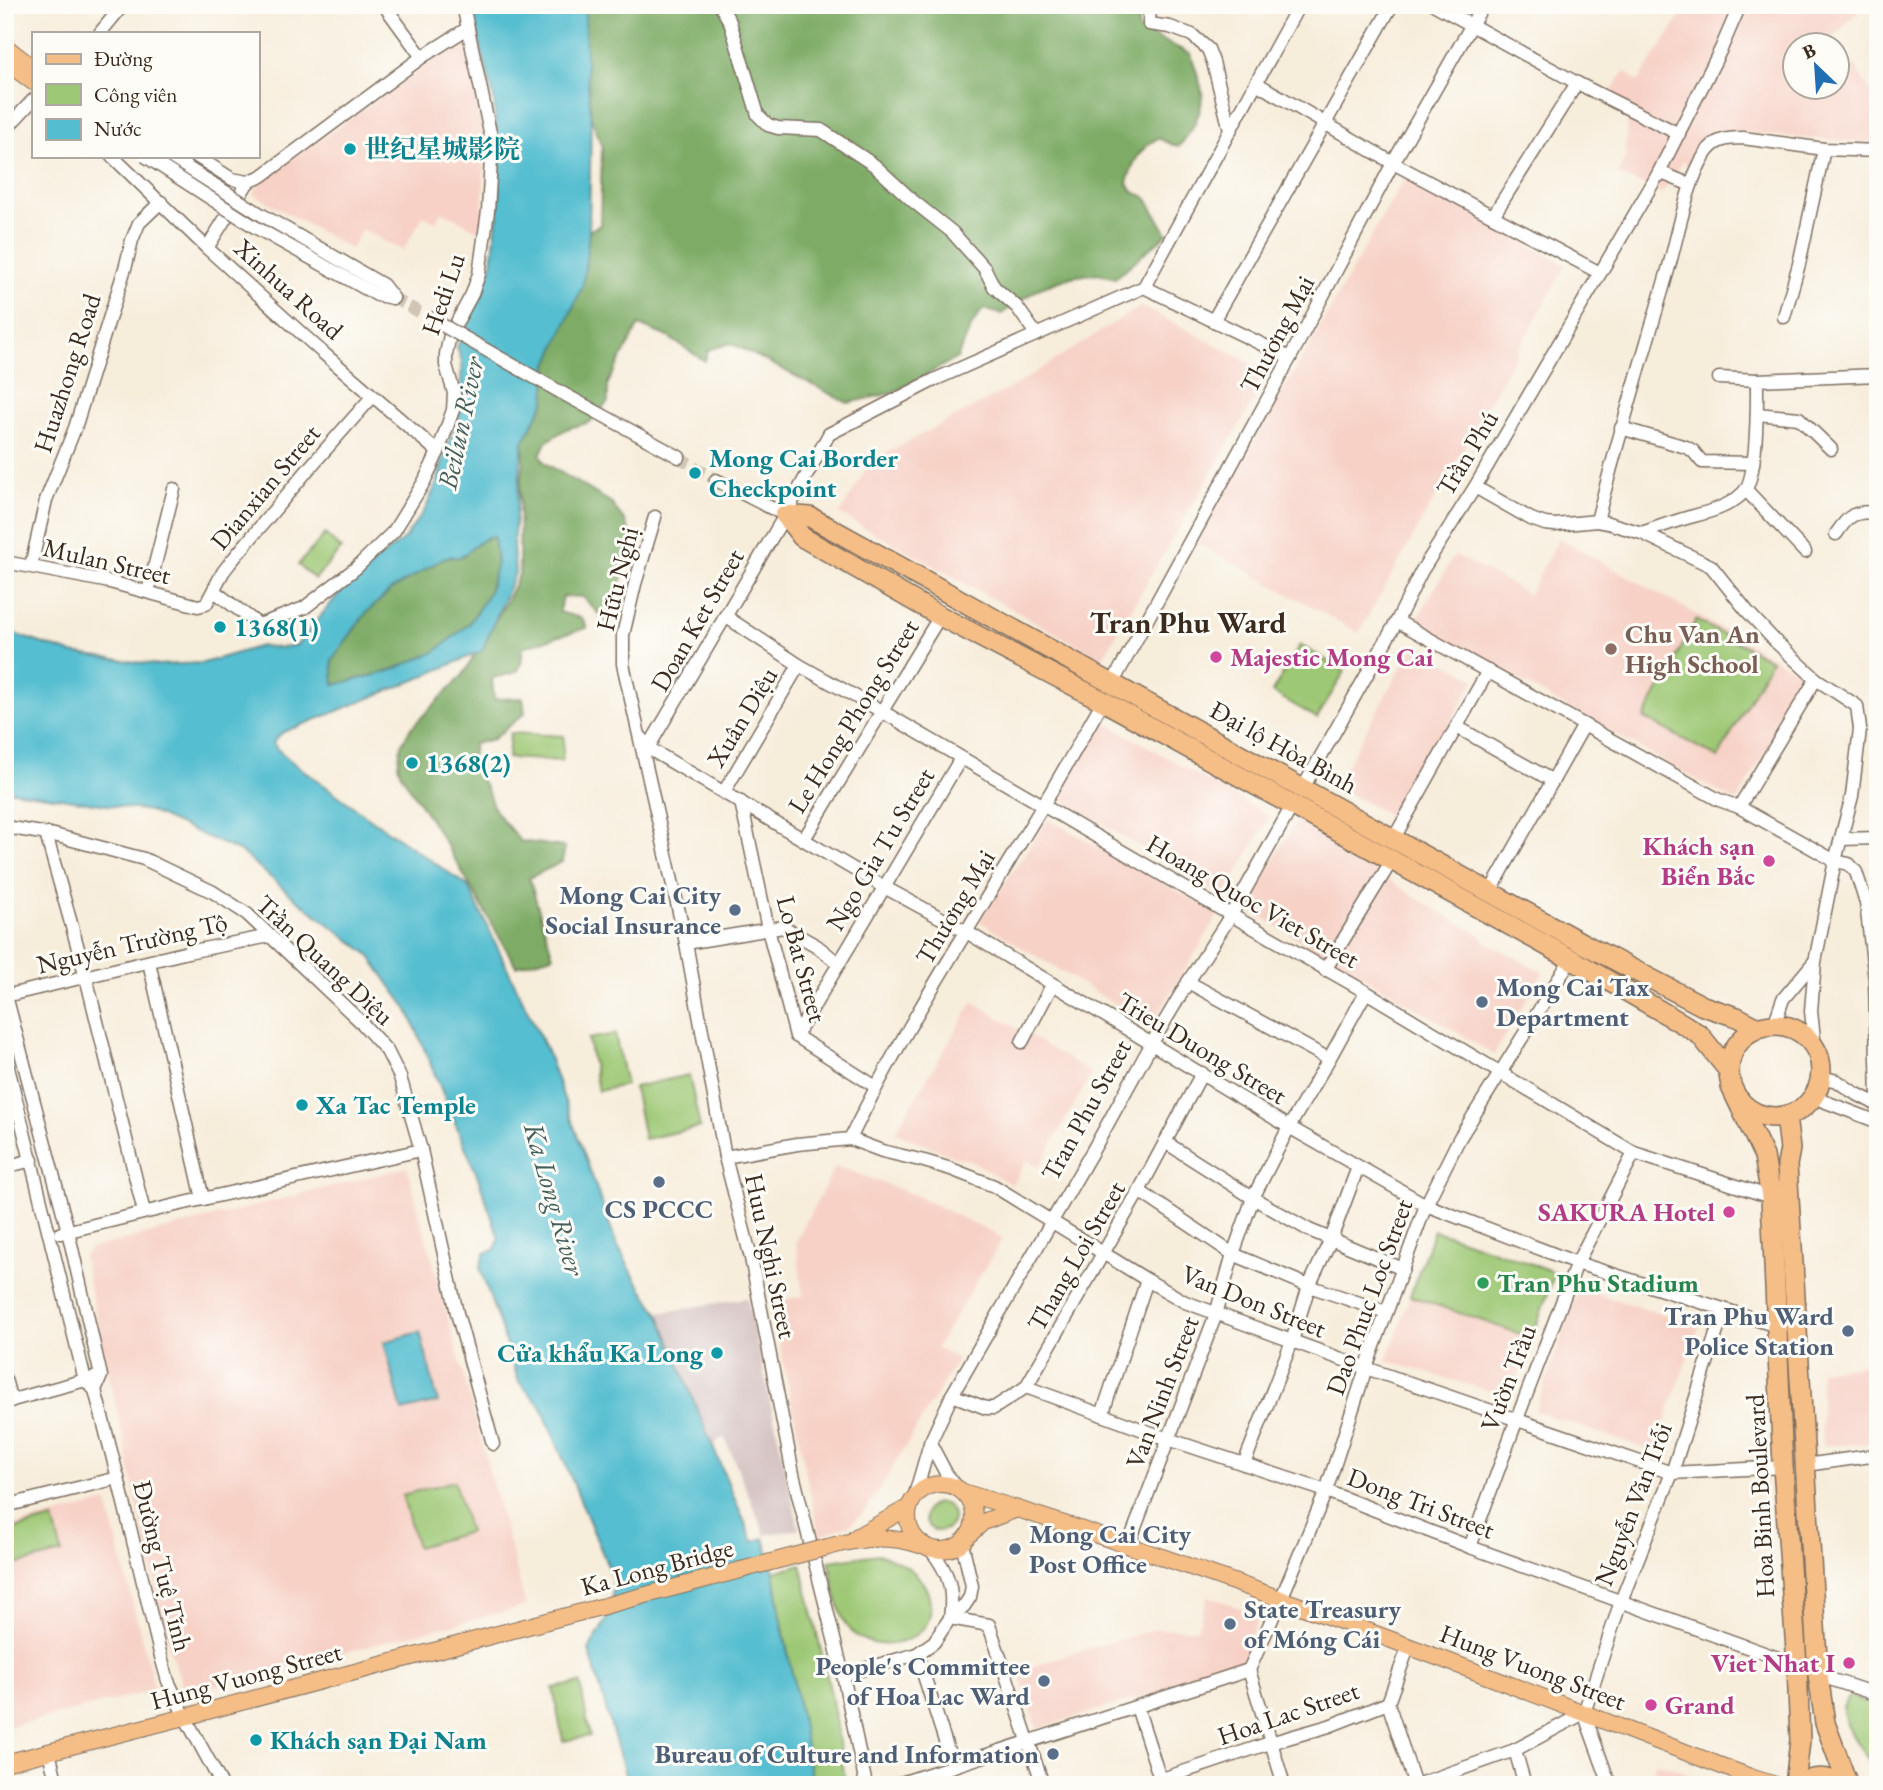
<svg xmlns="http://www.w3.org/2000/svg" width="1883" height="1790" font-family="'EB Garamond','Noto Serif SC',serif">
<rect width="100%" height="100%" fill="#fdfcf7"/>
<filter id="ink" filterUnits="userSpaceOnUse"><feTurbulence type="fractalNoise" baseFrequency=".0143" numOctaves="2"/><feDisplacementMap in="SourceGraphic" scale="14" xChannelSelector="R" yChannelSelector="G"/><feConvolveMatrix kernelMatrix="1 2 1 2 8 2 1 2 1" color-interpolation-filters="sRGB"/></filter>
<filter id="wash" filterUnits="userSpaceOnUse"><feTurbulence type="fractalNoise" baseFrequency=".00686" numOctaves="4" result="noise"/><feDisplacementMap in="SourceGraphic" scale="28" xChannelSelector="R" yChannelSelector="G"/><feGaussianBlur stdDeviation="1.57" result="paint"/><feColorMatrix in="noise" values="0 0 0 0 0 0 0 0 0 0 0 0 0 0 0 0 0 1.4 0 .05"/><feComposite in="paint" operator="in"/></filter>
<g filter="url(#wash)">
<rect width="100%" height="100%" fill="#f7eddb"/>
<g fill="#f7d1c6">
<path d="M1688,5H1858L1859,10L1827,45L1796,46V88H1838V54L1856,67L1873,96L1878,98V144L1744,133L1713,139L1690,168L1683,161L1662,193L1618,174L1625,158L1628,110L1611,92L1625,71L1638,82Z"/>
<path d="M457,44L467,48L486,142L482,216L479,231L442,211L435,222L423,216L403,251L362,229L351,249L253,194L263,179Z"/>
<path d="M1405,177L1566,265L1359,633L1197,543Z"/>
<path d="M1141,306L1270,373L1102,659L840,514L871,461L1014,386Z"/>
<path d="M1559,538L1808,677L1738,800H1733L1415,622L1455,555L1529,594Z"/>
<path d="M1414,645L1475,679L1397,820L1335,786Z"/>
<path d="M1097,718L1270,816L1223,897L1051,793Z"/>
<path d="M1048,819L1219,914L1151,1026L979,921Z"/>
<path d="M1297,820L1418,899L1480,935L1486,942L1543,972L1494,1054L1245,907Z"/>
<path d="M973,1002L1092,1073L1039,1167L1027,1160L1012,1185L969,1160L954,1157L895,1132Z"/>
<path d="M407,1167L526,1606L185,1693L169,1647L83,1257L89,1249Z"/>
<path d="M835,1167L848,1170L915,1195L1003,1238L936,1348L958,1359L873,1500L862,1514L849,1525L819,1536L771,1303L803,1296L796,1241Z"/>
<path d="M1579,1288L1699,1326L1654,1452L1535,1411Z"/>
<path d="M1410,1296L1532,1338L1511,1397L1387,1361Z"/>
<path d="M1874,1363L1877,1420L1870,1444L1822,1445L1820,1371Z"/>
<path d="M107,1502L155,1690L5,1728V1528Z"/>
<path d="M1208,1596L1259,1615L1243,1659L1215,1674L1037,1729L1018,1672L1062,1656L1156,1629H1197Z"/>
<path d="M1656,1762L1717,1785H1648Z"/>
</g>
<path fill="#d2bfbf" d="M747,1298L799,1529L765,1535L725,1438L719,1439L713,1449L658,1313Z"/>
<g fill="#9dc875" stroke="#6c794a" stroke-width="2">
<path d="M325,534L341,549L315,579L298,565Z"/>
<path d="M1696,620L1771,660L1718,758L1644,718Z"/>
<path d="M1300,645L1345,671L1317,718L1272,692Z"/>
<path d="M510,733L564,736L562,761L508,758Z"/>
<path d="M615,1034L626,1085L598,1091L588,1039Z"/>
<path d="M689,1075L700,1127L644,1139L634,1087Z"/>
<path d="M1434,1230L1555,1272L1532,1338L1410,1296Z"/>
<path d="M454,1481L469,1532L417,1547L402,1495Z"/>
<circle cx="939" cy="1517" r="14"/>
<path d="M53,1519L62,1553L15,1565L7,1531Z"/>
<path d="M878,1554C902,1561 926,1575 930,1602C931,1609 931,1616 927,1623C912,1649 867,1652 848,1628C838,1615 833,1579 829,1561Z"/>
<path d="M801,1564L831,1694L846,1785H812C801,1713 784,1643 774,1572Z"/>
<path d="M580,1683L590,1736L563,1741L553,1688Z"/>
<path d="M1852,1697L1878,1707V1773C1868,1758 1842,1726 1843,1708C1843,1704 1846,1702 1848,1698Z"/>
</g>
<g fill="#7eac66" stroke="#5c6b42" stroke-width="2">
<path d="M560,5H1140L1138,29L1191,54C1194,66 1200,79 1202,92C1204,110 1190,135 1178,147L1158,138C1139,148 1133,163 1127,182L1133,192L1146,197L1167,234L1115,278L1098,273L1071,277L1040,288L1001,314L983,309L972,325L957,358L892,393L848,403L731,343L708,350L705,361L668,337L639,325L608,383V402L590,422L566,429L546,442L540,455L545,463L610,502L625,521L633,541L609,625L583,597L563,596L559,612L582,618L587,628L523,647C521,677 519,671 492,678L494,699L523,698L525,713L493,739L474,744L471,764L486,788L495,811L520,841L565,847L562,862L529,878L553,956L516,966L449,849L401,774L398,765L401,745L411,728L463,675L506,602L519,575L520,487L524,463L523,442L545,401L548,364L583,285L589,231L600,225L602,146L591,117L586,63Z"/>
<path d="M494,537L497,563L489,592L469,624L436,652L387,672L333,685L332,660L366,613L391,590L444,557L463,556C472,547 480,538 494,537Z"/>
</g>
<g fill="#54bed0" stroke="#487477" stroke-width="2" fill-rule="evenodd">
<path d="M470,5H585L586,63L591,117L589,231L583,285L548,364L545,401L523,442L513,546L515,573L482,651L415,680L297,727C286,730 279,733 273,743L278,750L291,761L366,816L468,886L546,1049L617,1245L635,1278L660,1316L699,1414L753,1542L764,1538L774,1572L780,1615L803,1727L812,1785H628L589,1650L612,1610L613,1578L541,1406L519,1382L480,1268L485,1253L495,1250L499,1238L478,1177L408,1010L368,954L296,899L241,852L149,811L5,790V631L71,653L157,665L203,663L261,646L279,648L297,645L341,591L370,565L404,539L426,508L438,480L445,451L459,420L462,362L457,347L479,300L492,263L500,192L494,99ZM488,537H494L497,563L489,592L469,624L435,652L387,672L334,685L332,660L366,613L391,590L444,558L452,556L456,558C468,555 475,543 488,537Z"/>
<path d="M420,1332L438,1402L402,1411L384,1342Z"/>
</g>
</g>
<g filter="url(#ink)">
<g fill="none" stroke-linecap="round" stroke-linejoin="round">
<g stroke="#d1c6b5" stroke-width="12" stroke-dasharray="12 6" stroke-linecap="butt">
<path d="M393,298L428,317"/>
<path d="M679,457L716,480"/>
</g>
<defs>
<g id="minor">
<path d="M384,5L422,57"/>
<path d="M720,5L730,22L758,115L768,125L778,128L821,130L874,165L913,201L952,232L985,269L994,287L1017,307L1036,334"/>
<path d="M1150,5L1149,24L1170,27L1192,35L1208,49L1213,62L1230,130"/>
<path d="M1435,5L1577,83L1679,134"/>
<path d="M100,33L123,5"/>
<path d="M1256,83L1393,163L1600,273"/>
<path d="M5,130L33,100"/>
<path d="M112,156L207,248L322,352L438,452"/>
<path d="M196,156L232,179L248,182L262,176L422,57L468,28"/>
<path d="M1657,176L1721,49L1740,5"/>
<path d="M262,215L383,285L393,298"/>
<path d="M1493,216L1577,83"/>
<path d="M255,227L377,295L393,298"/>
<path d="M207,248L248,182"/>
<path d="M1144,287L1290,358"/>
<path d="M1784,317L1799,264L1824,149"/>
<path d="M1213,321L1392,5"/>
<path d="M1719,378L1757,380"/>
<path d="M562,393L679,457"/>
<path d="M1757,414L1799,418L1831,449"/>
<path d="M1621,428L1686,447L1693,451L1702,462L1753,463"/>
<path d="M716,480L785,515"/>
<path d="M1475,487L1531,519L1545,524L1555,525L1597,521L1608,523L1642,533L1711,566L1747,611L1776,642L1816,679L1857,706L1860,729L1852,796L1835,861L1815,962L1811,1011L1815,1048"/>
<path d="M1746,490L1805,552"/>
<path d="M655,517L635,584L623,635V664L686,943L725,1157L751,1258L793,1474L843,1675L866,1785"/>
<path d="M1597,521C1618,436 1644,354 1668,270C1678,236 1687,181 1706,153C1715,139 1728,138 1743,138L1824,149L1878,151"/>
<path d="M1642,533C1656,528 1669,523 1683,519C1704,513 1727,509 1743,493C1758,479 1757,402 1757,380L1878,375"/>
<path d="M1836,534C1850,513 1854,512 1878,512"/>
<path d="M5,562L110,582L198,606L206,604L223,572L230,563L311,466L372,397"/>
<path d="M31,566L46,500L75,428L126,265L132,240L139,223L161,202"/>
<path d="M214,591L259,625L304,608L356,568L394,531L424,482L438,452L453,410L454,393L446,365V354L450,335L472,294L479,274L488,211L492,142L463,5"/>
<path d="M148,592L174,489"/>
<path d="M725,616L799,665L883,712L1231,915L1366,992L1634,1153L1771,1197"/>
<path d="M1397,621L1719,800L1739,807L1835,861L1849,864L1856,872L1866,903L1875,980L1878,1098"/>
<path d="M1112,684L1290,358L1393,163L1483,5"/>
<path d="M1457,727L1553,781"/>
<path d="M642,738L648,748L884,887L965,931L1289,1127L1426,1205L1577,1263L1777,1326"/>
<path d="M648,748L785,515L829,434L936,379L1144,287L1299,5"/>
<path d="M1303,788L1397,621L1421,572L1475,487L1657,176L1664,174L1691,185"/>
<path d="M724,792L799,665"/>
<path d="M741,802L768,929L796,1036L876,1087"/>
<path d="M1739,807L1816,679"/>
<path d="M5,827L54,835L144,859L213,892L247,914L361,1022L387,1051L400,1077L421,1150L457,1313L493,1444"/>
<path d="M46,834L86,977L144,1212"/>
<path d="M1394,838L1488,671"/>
<path d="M804,839L940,616"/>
<path d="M1841,839L1878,838"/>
<path d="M1490,892L1584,725"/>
<path d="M686,943L783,927L817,946L839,964"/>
<path d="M149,962L203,1199"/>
<path d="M1325,970L1392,860"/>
<path d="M1188,982L1329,1059"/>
<path d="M5,992L68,1231L101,1376L95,1390"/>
<path d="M5,996L188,952L270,936"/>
<path d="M1774,1025L1783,999L1814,962"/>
<path d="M796,1036L961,758"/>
<path d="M1022,1042L1052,985"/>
<path d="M5,1055L85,1380L95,1390L118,1478L160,1653L168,1681L185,1717L222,1785"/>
<path d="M1821,1077L1837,1081L1853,1092L1878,1105"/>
<path d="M1813,1097L1878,1122"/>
<path d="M850,1139C906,1024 976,917 1042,807C1063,772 1083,736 1103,701"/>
<path d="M1165,1142L1253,1198L1309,1230L1403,1269"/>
<path d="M725,1157L797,1144L850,1139L882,1151L924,1161L951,1169L994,1186L1147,1280L1185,1302L1366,1368L1672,1473L1783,1467"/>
<path d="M5,1167L32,1160"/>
<path d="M1139,1191L1233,1254L1309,1286L1386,1312"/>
<path d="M61,1233L176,1205L421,1150"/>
<path d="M5,1379L11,1401"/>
<path d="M1026,1387L1168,1439L1326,1491L1470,1547L1797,1665"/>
<path d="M952,1395L986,1408H994L1026,1387L1139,1191L1202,1073"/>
<path d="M5,1402L93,1378"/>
<path d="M1102,1415L1147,1280"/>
<path d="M930,1443L947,1475L958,1488"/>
<path d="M1244,1464L1292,1341L1309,1286L1331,1239L1358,1167"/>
<path d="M1805,1465L1878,1455"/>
<path d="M914,1498L930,1443L952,1395L1101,1136L1152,1043L1188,982L1231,915L1292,806"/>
<path d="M5,1506L118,1478"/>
<path d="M1128,1546L1216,1314L1233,1254L1253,1198L1289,1127L1329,1059L1366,992"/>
<path d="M1470,1547L1517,1419L1577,1263L1634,1153"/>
<path d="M931,1550C949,1573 954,1589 950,1618"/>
<path d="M950,1618L989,1625L1043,1785"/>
<path d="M917,1654L953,1766"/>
<path d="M843,1675L917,1654L934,1642L950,1618L964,1606L970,1597L972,1586L962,1543"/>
<path d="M1818,1675L1878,1695"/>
<path d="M1388,1703L1415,1785"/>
<path d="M1137,1707L1162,1785"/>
<path d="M1584,1713L1621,1601L1672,1473L1724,1309"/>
<path d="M1584,1713L1610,1785"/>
<path d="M1515,1750L1525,1785"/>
<path d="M49,1752L57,1785"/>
<path d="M895,1785L1249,1670"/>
<path d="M1144,1785L1270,1743L1329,1726L1388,1703L1409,1645"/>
<path d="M1284,1785L1249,1670L1281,1599L1326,1491L1366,1368L1426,1205L1459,1139L1571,959"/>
<path d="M1416,1785L1515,1750L1584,1713"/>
</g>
<g id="major">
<path d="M5,46L33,68"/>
<path d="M5,61L33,82"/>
<circle cx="941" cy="1517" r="33"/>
<path d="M963,1492C1231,1574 1491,1678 1753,1778L1776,1785"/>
<path d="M971,1533L983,1522L1017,1509"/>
<path d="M856,1537L909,1507"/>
<path d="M828,1547C858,1538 890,1534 920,1545"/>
<path d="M5,1763L185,1717L498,1634"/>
</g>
<g id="highway">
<path d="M785,515L810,517L1582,943L1703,1006L1737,1017L1758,1028"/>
<path d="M785,515L802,537L940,616L1103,701L1571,959L1683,1024L1700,1035L1728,1070"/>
<circle cx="1775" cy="1071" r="46"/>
<path d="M1731,1087L1764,1156L1771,1197L1783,1467L1797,1665L1800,1740L1795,1785"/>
<path d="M1786,1116L1790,1149L1787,1165L1818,1675L1825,1723L1848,1785"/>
<path d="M1797,1785C1812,1777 1827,1775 1841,1785"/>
</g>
</defs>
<use href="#minor" stroke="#7d6e60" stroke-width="15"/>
<use href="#major" stroke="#7d6e60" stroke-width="18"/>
<use href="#highway" stroke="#7d6e60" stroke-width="22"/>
<use href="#minor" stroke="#fff" stroke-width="12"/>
<use href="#major" stroke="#f6be87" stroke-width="16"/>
<use href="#highway" stroke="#f6be87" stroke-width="19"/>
<defs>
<g id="minor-bridge">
<path d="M145,156L255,227"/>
<path d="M169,156L262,215"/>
<path d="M428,317L562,393"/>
</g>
<path id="major-bridge" d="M498,1634L828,1547"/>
</defs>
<use href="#minor-bridge" stroke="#7d6e60" stroke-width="15" stroke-linecap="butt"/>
<use href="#major-bridge" stroke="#7d6e60" stroke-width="18" stroke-linecap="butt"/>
<use href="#minor-bridge" stroke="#fff" stroke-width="12"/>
<use href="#major-bridge" stroke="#f6be87" stroke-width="16"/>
</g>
</g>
<g fill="#0f9aa8" stroke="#fdfcf7" stroke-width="2.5">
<circle cx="350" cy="149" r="7"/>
<circle cx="695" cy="473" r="7"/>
<circle cx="220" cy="627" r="7"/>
<circle cx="412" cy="763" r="7"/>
<circle cx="302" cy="1105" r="7"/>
<circle cx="717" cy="1353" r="7"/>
<circle cx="256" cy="1740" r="7"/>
</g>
<circle fill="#8d6e63" stroke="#fdfcf7" stroke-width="2.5" cx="1611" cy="649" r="7"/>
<g fill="#d1479c" stroke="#fdfcf7" stroke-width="2.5">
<circle cx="1216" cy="657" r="7"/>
<circle cx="1769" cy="861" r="7"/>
<circle cx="1729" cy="1212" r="7"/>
<circle cx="1849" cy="1663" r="7"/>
<circle cx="1651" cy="1705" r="7"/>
</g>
<g fill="#5c6f8a" stroke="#fdfcf7" stroke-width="2.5">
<circle cx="735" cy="910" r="7"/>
<circle cx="1482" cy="1002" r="7"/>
<circle cx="659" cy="1182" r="7"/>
<circle cx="1848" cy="1331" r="7"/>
<circle cx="1015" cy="1549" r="7"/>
<circle cx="1230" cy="1624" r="7"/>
<circle cx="1044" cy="1681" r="7"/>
<circle cx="1053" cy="1754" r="7"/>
</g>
<circle fill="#2e9e5b" stroke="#fdfcf7" stroke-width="2.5" cx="1483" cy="1283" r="7"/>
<g text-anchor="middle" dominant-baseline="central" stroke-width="6" stroke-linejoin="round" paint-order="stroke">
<g font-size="26" font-weight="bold" fill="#0d838f" stroke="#fdfcf7" text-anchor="start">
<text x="364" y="149">世纪星城影院</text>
<text x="709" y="458">Mong Cai Border<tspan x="709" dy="30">Checkpoint</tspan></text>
<text x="234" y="627">1368(1)</text>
<text x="426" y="763">1368(2)</text>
<text x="316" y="1105">Xa Tac Temple</text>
<text x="703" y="1353" text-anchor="end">Cửa khẩu Ka Long</text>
<text x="270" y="1740">Khách sạn Đại Nam</text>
</g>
<g font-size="26" fill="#3b2a1e" stroke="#fdfcf7">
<text transform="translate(289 289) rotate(42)">Xinhua Road</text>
<text transform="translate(443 294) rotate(-71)">Hedi Lu</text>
<text transform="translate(1277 334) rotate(-62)">Thương Mại</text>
<text transform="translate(67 373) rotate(-72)">Huazhong Road</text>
<text transform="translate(1467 453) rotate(-59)">Trần Phú</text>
<text transform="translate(265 487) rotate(-50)">Dianxian Street</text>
<text transform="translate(107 561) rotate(13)">Mulan Street</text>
<text transform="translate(617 579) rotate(-76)">Hữu Nghị</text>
<text transform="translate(697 620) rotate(-60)">Doan Ket Street</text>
<text transform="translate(853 716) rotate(-58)">Le Hong Phong Street</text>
<text transform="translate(742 717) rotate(-59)">Xuân Diệu</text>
<text transform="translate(1284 747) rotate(29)">Đại lộ Hòa Bình</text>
<text transform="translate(880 849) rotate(-59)">Ngo Gia Tu Street</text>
<text transform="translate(1253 901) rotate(30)">Hoang Quoc Viet Street</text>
<text transform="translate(955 907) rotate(-59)">Thương Mại</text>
<text transform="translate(132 943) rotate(-13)">Nguyễn Trường Tộ</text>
<text transform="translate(802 959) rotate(75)">Lo Bat Street</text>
<text transform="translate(325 960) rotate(43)">Trần Quang Diệu</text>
<text transform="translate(1202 1048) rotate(31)">Trieu Duong Street</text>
<text transform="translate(1086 1110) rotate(-61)">Tran Phu Street</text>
<text transform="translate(771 1256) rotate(78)">Huu Nghi Street</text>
<text transform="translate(1076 1256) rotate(-60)">Thang Loi Street</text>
<text transform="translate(1369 1297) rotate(-70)">Dao Phuc Loc Street</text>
<text transform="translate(1254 1301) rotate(22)">Van Don Street</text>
<text transform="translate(1508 1378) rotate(-69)">Vườn Trầu</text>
<text transform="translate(1162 1392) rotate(-69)">Van Ninh Street</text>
<text transform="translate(1760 1496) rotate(-93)">Hoa Binh Boulevard</text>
<text transform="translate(1421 1503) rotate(21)">Dong Tri Street</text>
<text transform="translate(1633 1504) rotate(-69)">Nguyễn Văn Trỗi</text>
<text transform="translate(163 1566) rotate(76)">Đường Tuệ Tĩnh</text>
<text transform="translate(657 1567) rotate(-15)">Ka Long Bridge</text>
<text transform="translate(1533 1667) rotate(21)">Hung Vuong Street</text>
<text transform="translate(246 1676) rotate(-15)">Hung Vuong Street</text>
<text transform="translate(1288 1713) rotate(-19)">Hoa Lac Street</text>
</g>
<g font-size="26" font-weight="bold" fill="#785e54" stroke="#fdfcf7" text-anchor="start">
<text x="1625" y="634">Chu Van An<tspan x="1625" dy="30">High School</tspan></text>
</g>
<g font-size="26" font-weight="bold" fill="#b23c85" stroke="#fdfcf7" text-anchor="end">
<text x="1230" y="657" text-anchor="start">Majestic Mong Cai</text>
<text x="1755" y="846">Khách sạn<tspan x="1755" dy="30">Biển Bắc</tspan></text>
<text x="1715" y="1212">SAKURA Hotel</text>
<text x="1835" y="1663">Viet Nhat I</text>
<text x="1665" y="1705" text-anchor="start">Grand</text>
</g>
<g font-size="26" font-weight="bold" fill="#4e5e75" stroke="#fdfcf7" text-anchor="end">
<text x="721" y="895">Mong Cai City<tspan x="721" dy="30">Social Insurance</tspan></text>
<text x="1496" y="987" text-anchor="start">Mong Cai Tax<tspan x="1496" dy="30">Department</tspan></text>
<text x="659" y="1209" text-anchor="middle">CS PCCC</text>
<text x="1834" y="1316">Tran Phu Ward<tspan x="1834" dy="30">Police Station</tspan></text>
<text x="1029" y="1534" text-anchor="start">Mong Cai City<tspan x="1029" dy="30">Post Office</tspan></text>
<text x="1244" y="1609" text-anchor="start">State Treasury<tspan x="1244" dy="30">of Móng Cái</tspan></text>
<text x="1030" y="1666">People's Committee<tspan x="1030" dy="30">of Hoa Lac Ward</tspan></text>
<text x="1039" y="1754">Bureau of Culture and Information</text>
</g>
<g font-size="26" font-weight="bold" fill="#27864d" stroke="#fdfcf7" text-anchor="start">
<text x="1497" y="1283">Tran Phu Stadium</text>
</g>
<g font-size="28" font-style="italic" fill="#445e5c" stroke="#fdfcf7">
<text transform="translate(460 423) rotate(-78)">Beilun River</text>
<text transform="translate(555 1199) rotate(74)">Ka Long River</text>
</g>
<g font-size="30" font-weight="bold" fill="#3b2a1e" stroke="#fdfcf7">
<text x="1188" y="622">Tran Phu Ward</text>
</g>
</g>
<rect width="1883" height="1790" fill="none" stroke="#fdfcf7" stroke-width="28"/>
<rect x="32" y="32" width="228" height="126" fill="#fdfcf7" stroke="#afa8a0" stroke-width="2"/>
<rect x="46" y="54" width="35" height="10" fill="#f6be87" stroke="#afa8a0" stroke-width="2"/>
<text x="94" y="66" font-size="21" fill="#3b2a1e">Đường</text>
<rect x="46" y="84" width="35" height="21" fill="#9dc875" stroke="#afa8a0" stroke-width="2"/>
<text x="94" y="102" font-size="21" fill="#3b2a1e">Công viên</text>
<rect x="46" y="119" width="35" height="21" fill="#54bed0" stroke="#afa8a0" stroke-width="2"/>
<text x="94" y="136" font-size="21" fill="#3b2a1e">Nước</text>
<g transform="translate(1816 66) rotate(335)"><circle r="33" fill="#fdfcf7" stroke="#afa8a0" stroke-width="2"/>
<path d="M0-5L12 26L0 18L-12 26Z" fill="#1f6fb2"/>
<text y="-10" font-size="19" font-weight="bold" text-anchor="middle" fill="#3b2a1e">B</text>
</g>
</svg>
